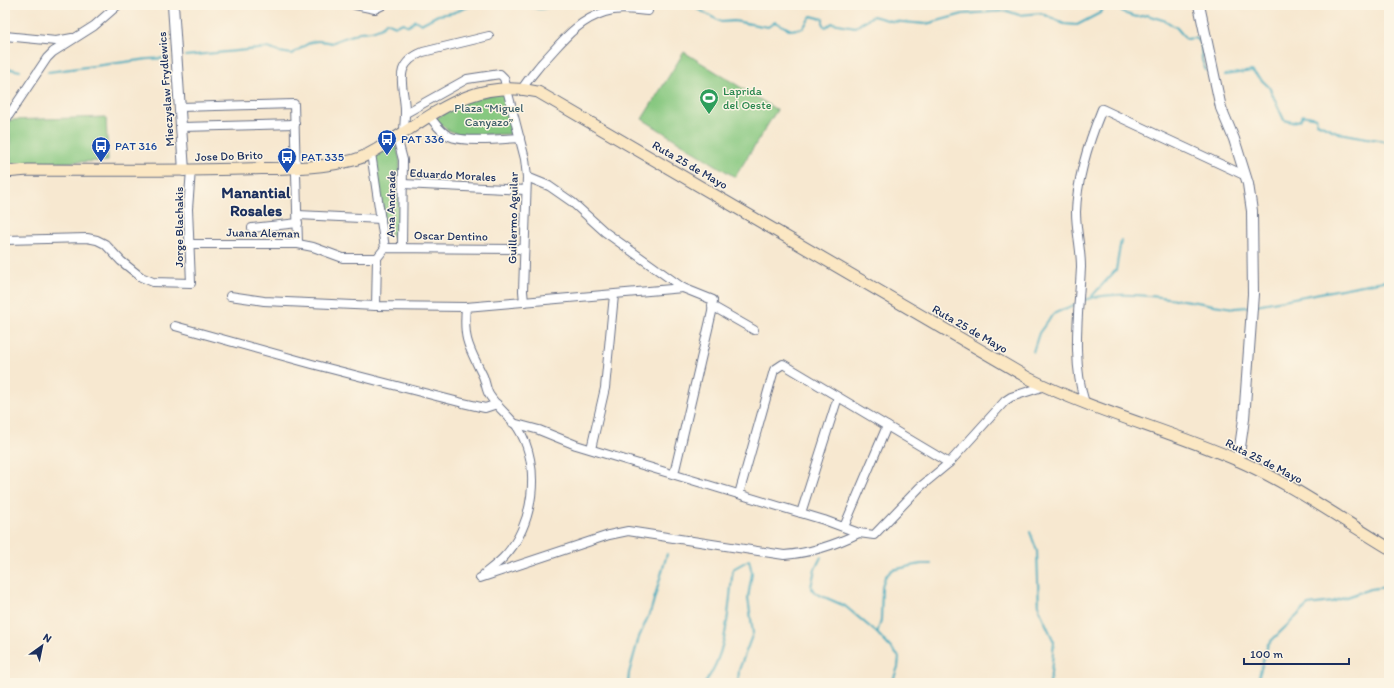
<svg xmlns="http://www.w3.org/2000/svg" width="1394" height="688" font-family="Itim,sans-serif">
<rect width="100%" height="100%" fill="#fcf5e5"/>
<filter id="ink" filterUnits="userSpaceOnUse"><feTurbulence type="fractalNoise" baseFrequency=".025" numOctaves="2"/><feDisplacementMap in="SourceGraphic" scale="8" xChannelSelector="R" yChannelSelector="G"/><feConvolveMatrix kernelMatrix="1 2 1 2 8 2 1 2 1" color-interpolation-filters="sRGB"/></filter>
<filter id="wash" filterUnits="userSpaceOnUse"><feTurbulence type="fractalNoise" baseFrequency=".012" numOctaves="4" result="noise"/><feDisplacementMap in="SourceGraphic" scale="16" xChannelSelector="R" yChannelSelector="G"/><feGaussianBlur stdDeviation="0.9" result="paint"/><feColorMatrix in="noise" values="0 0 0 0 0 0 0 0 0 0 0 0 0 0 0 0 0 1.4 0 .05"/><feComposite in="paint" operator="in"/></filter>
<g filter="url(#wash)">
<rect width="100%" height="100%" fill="#f7e8d0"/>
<g fill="#87c880" stroke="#517c6f">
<path d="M684,52L777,110L735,177L642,119Z"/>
<path d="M505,91L519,134L459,135L446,129L435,119L465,101Z"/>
<path d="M106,117L108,161L11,164L9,120Z"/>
<path d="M395,141L400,160L399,235L395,242L384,221L374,157Z"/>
</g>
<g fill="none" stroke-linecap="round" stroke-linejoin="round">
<g stroke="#3ea9be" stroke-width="2">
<path d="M528,5C537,10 543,10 552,5"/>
<path d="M558,5H563"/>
<path d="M697,5L698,9L721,22L734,21L768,27L775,22L791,30L803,28L811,16L823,19V25L826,27L832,23L855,27L873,16L891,21L926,24L963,14L1007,11L1019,15L1041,13L1064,24L1077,25L1100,13L1104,8H1118L1126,14L1137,17L1147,15L1166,21L1177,28L1186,39L1196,38L1201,43L1202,60L1206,71"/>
<path d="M185,56L268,48L279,52L292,54C311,43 308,38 332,43C341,37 350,38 359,32C368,32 381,31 386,22L396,26L403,23L409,26L415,20L421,24L438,15L452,13L473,5"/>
<path d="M5,70L11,69L20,71"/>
<path d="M48,72L148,59L169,58"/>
<path d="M1225,75L1252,71L1269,87L1284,120L1293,122L1300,120L1303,115L1316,118L1317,123L1339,133L1389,142"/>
<path d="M1092,296L1116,270L1121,240"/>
<path d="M1080,302C1117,285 1195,303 1235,308L1248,307"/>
<path d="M1256,305L1389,280"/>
<path d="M1033,352L1039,333L1053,314L1076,304"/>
<path d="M1030,532L1037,551L1039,609L1054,642L1050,683"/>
<path d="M821,557L815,569L811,587L815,593L845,606L877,633"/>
<path d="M628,683L629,673L639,637L651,610L667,554"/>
<path d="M705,683C729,650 728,607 733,569L749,560L752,573L748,598L753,633L739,670L738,683"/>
<path d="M892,683L898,667L899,657L877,633L881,620L882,586L885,577L892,570L921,564H931"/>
<path d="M1257,683L1268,644L1308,605L1332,602L1370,589L1389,587"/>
</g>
</g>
</g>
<g filter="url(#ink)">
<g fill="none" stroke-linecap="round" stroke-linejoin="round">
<defs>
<g id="minor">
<path d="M355,5L375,9L383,5"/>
<path d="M5,36L56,41L72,38"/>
<path d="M522,89C528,79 534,73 541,64C561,43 576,21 605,12C619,7 634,10 648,11"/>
<path d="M180,107L294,104L298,244"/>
<path d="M406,113L467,79L500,74L504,78L525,159L527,177L523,291L524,302"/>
<path d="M429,116C435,123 440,132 449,136C463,143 503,139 520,138"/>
<path d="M5,121L47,58L53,52L94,26L118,5"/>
<path d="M182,127L295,124"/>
<path d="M404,132C404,126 405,120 405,113C406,88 389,66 423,52L489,36"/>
<path d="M397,137L403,160L402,248"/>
<path d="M371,153L385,248"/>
<path d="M527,177L549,186L572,202L605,232L683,288L713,300L712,312L674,474"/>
<path d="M403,184L526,190"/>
<path d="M298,215L381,219"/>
<path d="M252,228L298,223"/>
<path d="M5,240L87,238L97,240L105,244L121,261L141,277L153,282L191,283L188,209L191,170"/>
<path d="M189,244H298L313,247L343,258H377L385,248L524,249"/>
<path d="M230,296L264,301L376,306L466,307L683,288"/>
<path d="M376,306L377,258"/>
<path d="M712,306L754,330"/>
<path d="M466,307C463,341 469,347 483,376C486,383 486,391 490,396C498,408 510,417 518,428C542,466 534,527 503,558C497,564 490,569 484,574"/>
<path d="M175,326L312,364L463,403L485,408L497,404"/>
<path d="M1085,403C1071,359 1079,311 1081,267C1081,248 1076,230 1076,212C1077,177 1089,141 1102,109L1246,176"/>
<path d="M513,423L539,430L576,445L824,520L859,533L874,535L920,487L949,463L1005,401L1011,397L1045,386"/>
<path d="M591,449L605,388L614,295"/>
<path d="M739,494L774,370L783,364L949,463"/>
<path d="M801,513L838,397"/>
<path d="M844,527L887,426"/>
<path d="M480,578L609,535L628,531L784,555C811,553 835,545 859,533"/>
</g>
<g id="tertiary">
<path d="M173,5L184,171"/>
<path d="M1199,5L1221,108L1234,139L1248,184L1252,211L1253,294L1244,419L1238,461"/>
</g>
<path id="secondary" d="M5,172L28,170C100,170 171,171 243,169C280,168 319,169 354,160C370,156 383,145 397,137C443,107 480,79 538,92L1030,379C1096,412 1169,430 1237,460C1290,483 1339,518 1389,548"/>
</defs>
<use href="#minor" stroke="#687086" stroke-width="10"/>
<use href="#tertiary" stroke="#687086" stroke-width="12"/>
<use href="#secondary" stroke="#687086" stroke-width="13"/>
<use href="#minor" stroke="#fff" stroke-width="8"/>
<use href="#tertiary" stroke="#fff" stroke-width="10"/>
<use href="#secondary" stroke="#fbe7c3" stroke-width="11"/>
</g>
</g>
<defs>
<symbol id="stadium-pin" viewBox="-11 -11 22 30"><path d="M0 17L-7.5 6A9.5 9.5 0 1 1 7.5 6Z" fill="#2e9e5b" stroke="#fcf5e5"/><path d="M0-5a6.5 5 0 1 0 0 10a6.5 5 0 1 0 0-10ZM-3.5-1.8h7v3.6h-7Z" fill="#fff"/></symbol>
<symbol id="bus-pin" viewBox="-11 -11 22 30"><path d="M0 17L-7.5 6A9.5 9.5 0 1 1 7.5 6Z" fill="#1a4fb4" stroke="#fcf5e5"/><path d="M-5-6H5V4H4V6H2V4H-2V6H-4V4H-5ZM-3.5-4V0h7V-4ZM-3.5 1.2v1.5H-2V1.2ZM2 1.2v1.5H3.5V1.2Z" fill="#fff"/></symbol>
</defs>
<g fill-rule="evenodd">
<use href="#stadium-pin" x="698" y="87" width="22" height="30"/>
<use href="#bus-pin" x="376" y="128" width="22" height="30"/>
<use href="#bus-pin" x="90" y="135" width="22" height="30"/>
<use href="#bus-pin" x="276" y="146" width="22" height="30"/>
</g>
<g text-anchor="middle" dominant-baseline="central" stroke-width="3" stroke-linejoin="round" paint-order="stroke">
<g font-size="12" fill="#1b2f5e" stroke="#fcf5e5">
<text transform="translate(166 89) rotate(-94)">Mieczyslaw Frydlewics</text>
<text transform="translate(229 156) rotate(-2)">Jose Do Brito</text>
<text transform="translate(690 165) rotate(30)">Ruta 25 de Mayo</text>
<text transform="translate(453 175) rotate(3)">Eduardo Morales</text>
<text transform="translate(391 204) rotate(-89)">Ana Andrade</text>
<text transform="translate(513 218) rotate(-89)">Guillermo Aguilar</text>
<text transform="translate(179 227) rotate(-90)">Jorge Blachakis</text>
<text transform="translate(263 233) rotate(1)">Juana Aleman</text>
<text transform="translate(451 236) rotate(1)">Oscar Dentino</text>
<text transform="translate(970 329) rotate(30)">Ruta 25 de Mayo</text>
<text transform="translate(1264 461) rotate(27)">Ruta 25 de Mayo</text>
</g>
<g font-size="12" fill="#27864d" stroke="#fcf5e5" text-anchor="start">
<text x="723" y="91">Laprida<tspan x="723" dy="14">del Oeste</tspan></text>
</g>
<g font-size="12" fill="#3b5d68" stroke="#fcf5e5">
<text x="489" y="108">Plaza “Miguel<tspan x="489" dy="14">Canyazo”</tspan></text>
</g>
<g font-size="12" fill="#164399" stroke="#fcf5e5" text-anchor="start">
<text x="401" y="139">PAT 336</text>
<text x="115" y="146">PAT 316</text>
<text x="301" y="157">PAT 335</text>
</g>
<g font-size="16" font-weight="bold" fill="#1b2f5e" stroke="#fcf5e5">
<text x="256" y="192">Manantial<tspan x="256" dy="18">Rosales</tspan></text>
</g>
</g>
<rect width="1394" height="688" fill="none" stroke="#fcf5e5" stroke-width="20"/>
<g transform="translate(42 646) rotate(33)" stroke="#fcf5e5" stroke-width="3" paint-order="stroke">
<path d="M0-3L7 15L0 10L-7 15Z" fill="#1b2f5e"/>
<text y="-6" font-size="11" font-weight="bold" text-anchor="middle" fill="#1b2f5e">N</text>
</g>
<path d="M1244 658v6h105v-6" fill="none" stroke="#1b2f5e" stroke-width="2"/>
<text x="1250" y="658" font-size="12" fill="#1b2f5e" stroke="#fcf5e5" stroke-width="3" paint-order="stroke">100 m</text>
</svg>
